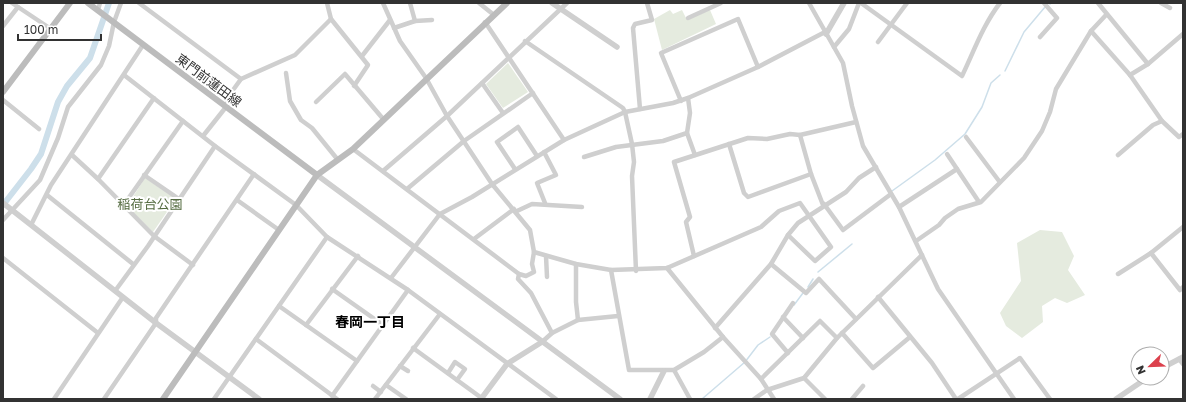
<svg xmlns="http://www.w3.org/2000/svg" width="1186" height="402" font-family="'Golos Text','Noto Sans JP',sans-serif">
<rect width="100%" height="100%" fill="#fff"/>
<g fill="#e5ebdf">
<path d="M670,10L673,14L682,10L687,20L710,10L716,24L662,50L654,19Z"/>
<path d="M508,63L528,92L503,108L486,84Z"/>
<path d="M145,178L176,199L153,232L127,206Z"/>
<path d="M1040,230L1062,232L1074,256L1068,270L1085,295L1067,303L1055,298L1042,306L1043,322L1022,338L1006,326L1000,313L1021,281L1017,243Z"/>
</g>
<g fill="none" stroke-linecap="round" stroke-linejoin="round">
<g stroke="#cddfea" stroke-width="1.5">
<path d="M1050,4L1051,3"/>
<path d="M1005,71L1024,32L1045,7"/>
<path d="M892,191L935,160L965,134L982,107L991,83L1000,75"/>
<path d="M818,272L852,244"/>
<path d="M808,287L813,279"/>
<path d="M794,305L803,293"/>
<path d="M702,399L745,362L758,345L770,337"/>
</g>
<path stroke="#cddfea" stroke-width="6" d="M3,205L31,169L41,154L58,102L67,86L90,58L109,3"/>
<g stroke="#cfcfcf" stroke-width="4.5">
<path d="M139,3L241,79"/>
<path d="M327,3L331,19L368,65L354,86"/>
<path d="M383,3L400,41L426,78L447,116L492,184L530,230L534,252L532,264L534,272L526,276L519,274"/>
<path d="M410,3L415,21"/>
<path d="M479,3L494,15"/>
<path d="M809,3L843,63L852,106L863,146L899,207L938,289L1014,399"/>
<path d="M861,3L962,76C974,51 983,25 1000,3"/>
<path d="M1098,3L1148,64"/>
<path d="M1161,3L1170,8"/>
<path d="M18,7L51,29"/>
<path d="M98,10L100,3"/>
<path d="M688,18L721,3"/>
<path d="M485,22L564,140"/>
<path d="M3,26L18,7L12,3"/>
<path d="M394,28L415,21L432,20"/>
<path d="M1091,31L1130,75L1162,121"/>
<path d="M1040,37L1057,18L1044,3"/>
<path d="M525,41L623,108L625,112L632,144L634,162L632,176L636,271"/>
<path d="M878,42L907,3"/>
<path d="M834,47L849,29L859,3"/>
<path d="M362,56L390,20"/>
<path d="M286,73L290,101L301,120L312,128L338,160"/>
<path d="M124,75L215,146L296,205L327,237L408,290L556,399"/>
<path d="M1130,75L1148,64L1183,34"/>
<path d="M482,83L503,113"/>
<path d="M688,98L690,113L687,133L695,155"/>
<path d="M3,100L39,129"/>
<path d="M681,101L661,53L738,19L758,67"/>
<path d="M316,102L345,74L384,120"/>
<path d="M223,104L241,79L295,55L331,19"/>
<path d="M640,109L633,28L635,24L652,20L647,3"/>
<path d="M800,135L811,174L823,205"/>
<path d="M203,136L226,107"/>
<path d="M966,137L999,181"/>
<path d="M729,144L744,193L748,197L811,174"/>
<path d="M353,149L519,274L518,279L531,293L552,333L542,342"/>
<path d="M544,152L556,175L537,183L545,203"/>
<path d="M947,154L979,202"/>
<path d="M72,155L98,179L154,236L193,265"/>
<path d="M1118,155L1153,125L1162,121L1179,137L1183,134"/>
<path d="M584,157L616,147L663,141L687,133"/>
<path d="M515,169L497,142L518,127L537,156"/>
<path d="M383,171L447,116L567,3"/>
<path d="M144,175L179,199"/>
<path d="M98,179L154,98"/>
<path d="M407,189L464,141L533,93"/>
<path d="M47,195L133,264"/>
<path d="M237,200L279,230"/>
<path d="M824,204L843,230L891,194"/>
<path d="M123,206L183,121"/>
<path d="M899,207L957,169"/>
<path d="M517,211L532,204L582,207"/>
<path d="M3,220L40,180L58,138L68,107L101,65L109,46L114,22L121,3"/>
<path d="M31,225L51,185L143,45"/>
<path d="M474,239L514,209"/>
<path d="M916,241L939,225L945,218L958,209L981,202L1024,158L1042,131L1050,112L1056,89L1091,31L1106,15"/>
<path d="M534,252L576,264L611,270L667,268L761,227L779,211L800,203L831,247L815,261L788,235"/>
<path d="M1151,253L1180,290L1183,287"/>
<path d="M546,256L547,277"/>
<path d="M694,256L686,222L690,217L674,162L748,138L767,139L790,134L800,135L856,122"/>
<path d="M3,258L98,333"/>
<path d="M576,264V302L578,320"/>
<path d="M771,264L806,293L819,279L856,319"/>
<path d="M667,268L723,337L761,379L774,399"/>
<path d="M611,270L629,370H674L704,352L723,337"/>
<path d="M1118,274L1151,253L1183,227"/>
<path d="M391,278L440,214L472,197L564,140L625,112L673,103L688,98L758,67L825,32"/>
<path d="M332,289L383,325"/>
<path d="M115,291L148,246L215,146"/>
<path d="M878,297L932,363L956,399"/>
<path d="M279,306L357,361"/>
<path d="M783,317L803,338"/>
<path d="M306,325L358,256"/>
<path d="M715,328L771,264L788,235L798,223L846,192L859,178L876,167"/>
<path d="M552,333L578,320L618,316"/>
<path d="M842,333L873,368L910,337"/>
<path d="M256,339L337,399"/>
<path d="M413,348L483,399"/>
<path d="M788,353L772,334L793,303"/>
<path d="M1179,359L1183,364"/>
<path d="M400,366L408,371"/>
<path d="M674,370L690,399"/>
<path d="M448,373L455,362L465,369L457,380"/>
<path d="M804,378L825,399"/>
<path d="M761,379L820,321L837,338"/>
<path d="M386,385L406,399"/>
<path d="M373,386L381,392"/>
<path d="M332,396L408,290"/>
<path d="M54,399L123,297"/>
<path d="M104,399L156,323V318L254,174"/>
<path d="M214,399L327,237"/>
<path d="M375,399L440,314"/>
<path d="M754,399L767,390L804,378L837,338L922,255"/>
<path d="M852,399L863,386"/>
<path d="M958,399L1020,358L1050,399"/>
</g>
<g stroke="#cfcfcf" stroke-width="5.5">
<path d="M552,3L617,47"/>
<path d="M826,34L844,3"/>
<path d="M317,175L620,399"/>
<path d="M3,203L156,323L259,399"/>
<path d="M1162,368L1183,357"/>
<path d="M481,399L507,364L542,342"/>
<path d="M650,399L664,371"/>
<path d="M1116,399L1147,378"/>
</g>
<g stroke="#bcbcbc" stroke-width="6">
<path d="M88,3L317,175"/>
<path d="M3,92L70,3"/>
<path d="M163,399L317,175L353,149L507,3"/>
</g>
</g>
<g text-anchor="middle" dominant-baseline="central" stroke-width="4" stroke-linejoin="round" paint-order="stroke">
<g font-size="13" fill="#323232" stroke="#fff">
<text transform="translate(209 80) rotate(37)">東門前蓮田線</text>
</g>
<g font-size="13" fill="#556c41" stroke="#fff">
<text x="150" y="204">稲荷台公園</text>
</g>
<g font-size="14" font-weight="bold" fill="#000" stroke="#fff">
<text x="370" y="321">春岡一丁目</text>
</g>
</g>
<rect width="1186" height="402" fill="none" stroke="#323232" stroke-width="8"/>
<g transform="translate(1150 366) rotate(247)"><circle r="19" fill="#ffffff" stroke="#adadad"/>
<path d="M0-3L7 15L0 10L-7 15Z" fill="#dc414d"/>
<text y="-6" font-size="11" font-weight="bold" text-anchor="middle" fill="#323232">N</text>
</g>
<path d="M18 34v6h83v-6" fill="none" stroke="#323232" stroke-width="2"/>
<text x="24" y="34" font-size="12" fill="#323232" stroke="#ffffff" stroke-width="3" paint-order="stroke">100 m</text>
</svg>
